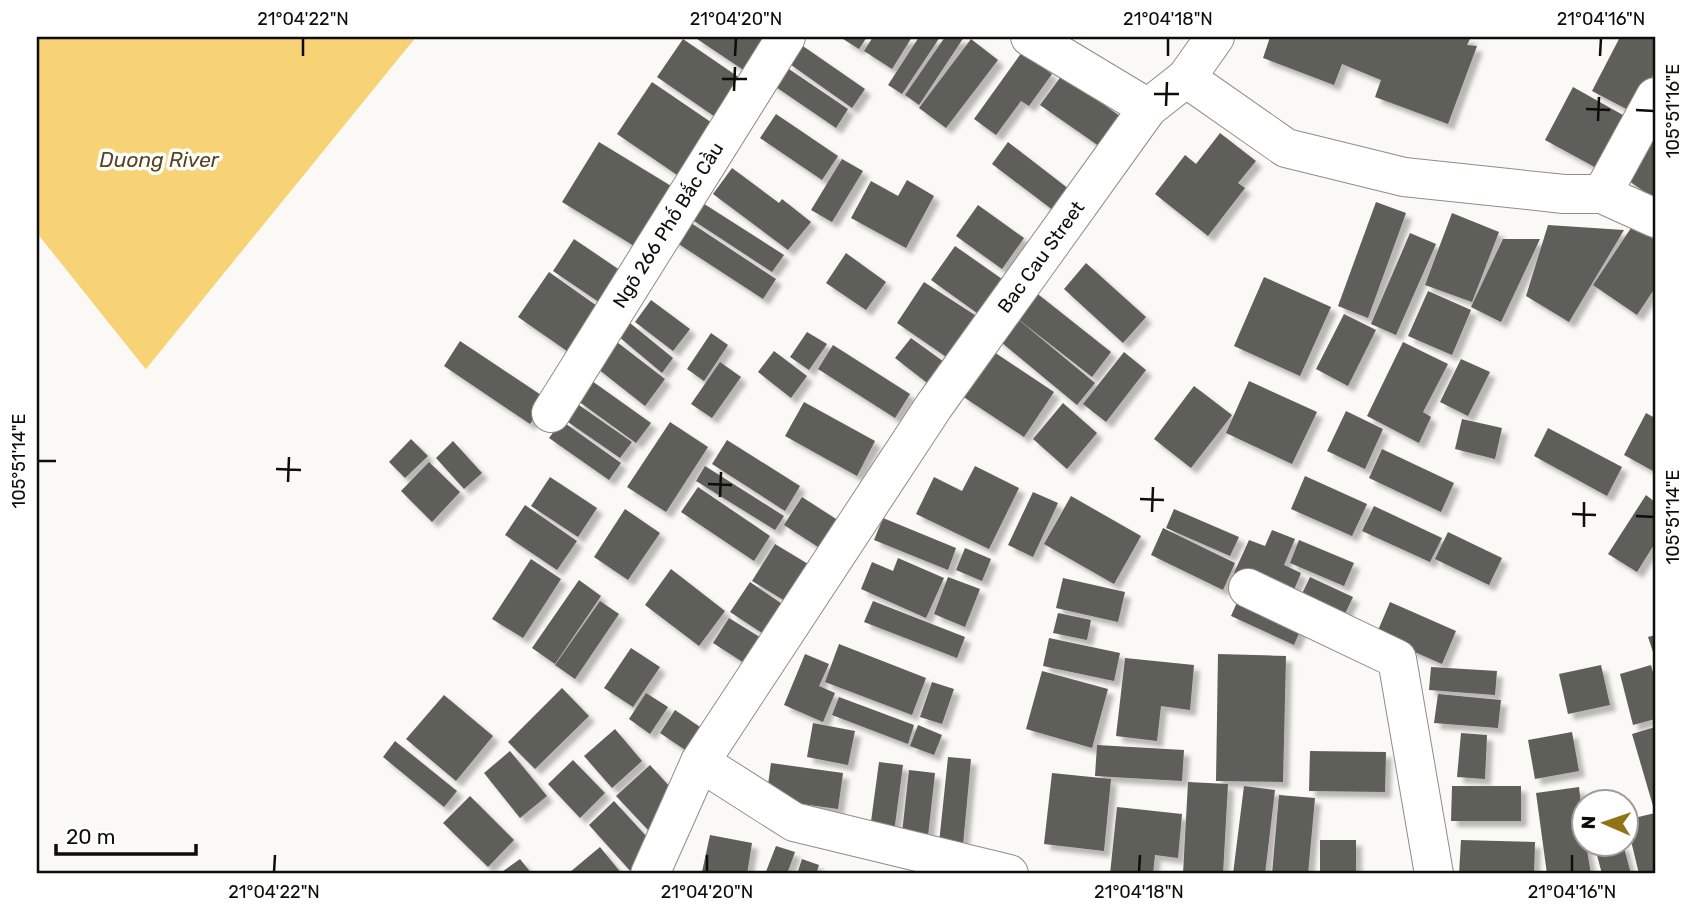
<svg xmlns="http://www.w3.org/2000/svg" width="1692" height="911" font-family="Rubik,sans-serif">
<defs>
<filter id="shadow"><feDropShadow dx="6" dy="6" stdDeviation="2" flood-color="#0004"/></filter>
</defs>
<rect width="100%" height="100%" fill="#fbf9f5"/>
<path fill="#f8d375" d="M37,37H416L37,503Z"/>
<path fill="#fbf9f5" d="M37,233L148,372L37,507Z"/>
<g fill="#5f5e5a" filter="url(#shadow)">
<path d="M694,37H768L745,71Z"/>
<path d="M845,37H867L859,49L843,39Z"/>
<path d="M873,37H912L892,69L864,51Z"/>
<path d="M919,37H940L902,94L888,85Z"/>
<path d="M945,37H964L919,105L905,95Z"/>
<path d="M1270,37H1471L1467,45L1477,46L1448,124L1375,97L1381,80L1342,64L1334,85L1263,58Z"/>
<path d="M1620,37H1650L1655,39V71L1634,113L1592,91Z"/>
<path d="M683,39L750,85L724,123L657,77Z"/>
<path d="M971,39L998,60L946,128L919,108Z"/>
<path d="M800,44L865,89L852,108L787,62Z"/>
<path d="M1022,52L1052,74L1029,106L1021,101L996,135L974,119Z"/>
<path d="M783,65L848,109L836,128L770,83Z"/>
<path d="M1062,75L1127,121L1106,151L1040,105Z"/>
<path d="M652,82L721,129L686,181L617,134Z"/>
<path d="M1573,87L1630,119L1602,171L1545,140Z"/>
<path d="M776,114L838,156L822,180L760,138Z"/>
<path d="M1220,133L1256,161L1238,183L1245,188L1208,236L1155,194L1185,155L1196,164Z"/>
<path d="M1655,134V199L1626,179Z"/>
<path d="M599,142L681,192L644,252L562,202Z"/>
<path d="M1008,142L1078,196L1062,217L992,164Z"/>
<path d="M842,159L863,171L832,222L811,210Z"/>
<path d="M732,168L779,203L782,199L811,222L788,250L713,194Z"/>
<path d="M907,180L934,196L906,248L851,218L871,181L898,196Z"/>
<path d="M698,200L784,255L772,272L688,217Z"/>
<path d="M1376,202L1406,213L1368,318L1338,306Z"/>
<path d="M978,205L1024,238L1002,269L956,236Z"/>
<path d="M1452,213L1499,232L1472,302L1425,285Z"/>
<path d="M685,219L776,279L763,299L671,239Z"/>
<path d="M1548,225L1624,230L1569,322L1526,296Z"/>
<path d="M1633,225L1655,240V288L1637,315L1593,285Z"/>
<path d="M1410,233L1436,244L1396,335L1371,324Z"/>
<path d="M574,239L630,277L609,309L553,271Z"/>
<path d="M1503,239H1540L1501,322L1471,307Z"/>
<path d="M955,246L1002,279L977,313L931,280Z"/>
<path d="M846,253L886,282L866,310L826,283Z"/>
<path d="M1086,263L1146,317L1123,343L1064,289Z"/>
<path d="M549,272L607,313L577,358L518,317Z"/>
<path d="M1264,277L1331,307L1300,376L1234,346Z"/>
<path d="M924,282L981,319L958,365L897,323Z"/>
<path d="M1034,291L1111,352L1092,377L1014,316Z"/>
<path d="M1428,291L1471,310L1452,355L1408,336Z"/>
<path d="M651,300L690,329L673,351L635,322Z"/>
<path d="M1344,314L1376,330L1348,386L1316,369Z"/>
<path d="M1014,316L1095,383L1077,405L996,338Z"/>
<path d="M630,323L673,358L662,373L618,336Z"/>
<path d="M807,332L827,344L809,370L790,357Z"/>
<path d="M711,333L728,345L704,381L687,369Z"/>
<path d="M911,338L951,367L935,389L895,358Z"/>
<path d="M613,339L665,379L645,406L593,365Z"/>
<path d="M460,341L547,399L530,424L444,366Z"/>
<path d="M1403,342L1448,364L1423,412L1431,417L1419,443L1367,416Z"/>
<path d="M833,345L910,394L895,418L818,369Z"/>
<path d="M991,350L1054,392L1024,437L962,396Z"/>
<path d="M774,351L807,376L791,398L758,372Z"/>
<path d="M1124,352L1146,370L1106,422L1083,404Z"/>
<path d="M1461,359L1490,372L1468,416L1440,402Z"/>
<path d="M720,362L741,377L712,418L691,404Z"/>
<path d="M592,381L651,423L636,443L578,401Z"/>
<path d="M1249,381L1317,412L1292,464L1226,433Z"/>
<path d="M1194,386L1232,415L1191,468L1154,439Z"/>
<path d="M804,402L875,441L857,476L785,436Z"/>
<path d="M576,403L632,442L620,458L565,420Z"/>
<path d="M1063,403L1097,433L1067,469L1033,439Z"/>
<path d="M1346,411L1383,429L1365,469L1327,451Z"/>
<path d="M1646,413L1655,418V472L1624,455Z"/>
<path d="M1462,419L1502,428L1495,459L1455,449Z"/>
<path d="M562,421L621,463L609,480L549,438Z"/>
<path d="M670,422L708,447L666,512L627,487Z"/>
<path d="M1548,428L1622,467L1607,496L1534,456Z"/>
<path d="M411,439L428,456L405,478L389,462Z"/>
<path d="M727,440L800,486L785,511L712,464Z"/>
<path d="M453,441L482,473L464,489L436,458Z"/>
<path d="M1382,449L1454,483L1441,512L1369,478Z"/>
<path d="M429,462L460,492L432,522L401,491Z"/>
<path d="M705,466L784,516L775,530L696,481Z"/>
<path d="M975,466L1019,488L989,549L916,514L934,477L962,491Z"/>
<path d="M1305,476L1367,504L1352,536L1291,509Z"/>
<path d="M550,477L597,508L578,537L531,506Z"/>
<path d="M698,487L770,536L754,561L681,512Z"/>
<path d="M1033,492L1058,503L1033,557L1008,545Z"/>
<path d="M1646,495L1655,502V543L1637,572L1608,554Z"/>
<path d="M1071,496L1141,536L1114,584L1044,544Z"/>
<path d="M802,497L850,528L832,556L784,525Z"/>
<path d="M525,505L577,541L557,570L505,535Z"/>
<path d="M1374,506L1442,538L1430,562L1362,531Z"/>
<path d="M625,509L660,533L628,580L594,557Z"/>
<path d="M1174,509L1239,537L1230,556L1166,528Z"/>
<path d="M883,518L956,548L948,570L874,540Z"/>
<path d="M1163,528L1235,563L1223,590L1151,555Z"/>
<path d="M1272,530L1295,539L1284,565L1301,573L1291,597L1234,573L1249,540L1265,546Z"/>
<path d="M1448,532L1502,558L1489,585L1435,559Z"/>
<path d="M1299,540L1354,563L1344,586L1290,563Z"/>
<path d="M775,544L818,570L795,607L752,581Z"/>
<path d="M965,548L991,559L982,581L956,570Z"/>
<path d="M898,558L944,578L926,618L861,589L872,562L893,571Z"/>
<path d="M531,559L561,579L523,638L492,619Z"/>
<path d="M671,569L725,611L699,646L645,605Z"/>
<path d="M948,577L980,589L965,627L934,614Z"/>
<path d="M1310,577L1353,597L1341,622L1298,602Z"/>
<path d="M1063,578L1125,592L1118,622L1056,608Z"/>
<path d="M579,580L601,596L555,664L532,648Z"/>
<path d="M750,582L794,612L774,641L730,612Z"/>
<path d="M1242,591L1305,619L1294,645L1231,616Z"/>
<path d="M600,601L619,614L575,679L555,665Z"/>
<path d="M873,601L965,637L957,658L864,622Z"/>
<path d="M1390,602L1456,631L1442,664L1376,635Z"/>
<path d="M1058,613L1091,620L1087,640L1053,633Z"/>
<path d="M729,618L771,644L755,670L713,643Z"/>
<path d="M1655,635V658L1648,637Z"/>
<path d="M1049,638L1120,653L1114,681L1043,666Z"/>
<path d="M839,644L926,678L912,715L825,682Z"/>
<path d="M631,648L660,667L633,707L604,688Z"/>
<path d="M805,654L829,664L819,686L835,693L823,722L784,705Z"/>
<path d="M1218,654L1286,656L1283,782L1216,781Z"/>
<path d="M1125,658L1194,665L1190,710L1161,706L1157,741L1116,736Z"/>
<path d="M1601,665L1610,705L1568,714L1559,674Z"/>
<path d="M1651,665L1655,680V719L1633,725L1620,674Z"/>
<path d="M1431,667L1497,671L1495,695L1429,690Z"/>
<path d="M1042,671L1108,689L1092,748L1026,729Z"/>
<path d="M932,682L954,689L942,724L920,717Z"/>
<path d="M562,688L589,716L535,769L508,742Z"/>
<path d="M646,693L668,707L650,734L629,719Z"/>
<path d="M1438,694L1501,700L1498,728L1434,723Z"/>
<path d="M444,695L493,736L456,781L406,739Z"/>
<path d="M839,697L914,725L908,744L832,715Z"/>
<path d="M675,710L709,733L694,756L660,733Z"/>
<path d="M813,723L855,731L848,765L807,757Z"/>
<path d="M918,725L942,735L934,755L910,746Z"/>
<path d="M1655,727V805L1653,806L1632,734Z"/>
<path d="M615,729L642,761L612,788L584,756Z"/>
<path d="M1572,732L1579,771L1535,779L1528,740Z"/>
<path d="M1461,733L1487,735L1485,779L1457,777Z"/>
<path d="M395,741L457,791L444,807L383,757Z"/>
<path d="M1097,745L1184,750L1182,781L1095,776Z"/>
<path d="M510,751L547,796L520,818L484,773Z"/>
<path d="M1310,751L1386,752L1385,792L1309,791Z"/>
<path d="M948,757L971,759L963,845L939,843Z"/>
<path d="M573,760L605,793L580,818L548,784Z"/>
<path d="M879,762L903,765L894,832L870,829Z"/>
<path d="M771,763L843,773L838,809L766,799Z"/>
<path d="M650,765L681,799L648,830L616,796Z"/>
<path d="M909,770L935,773L928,836L902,833Z"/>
<path d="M1052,773L1111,779L1104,851L1044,844Z"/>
<path d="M1188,782L1228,784L1223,874H1183Z"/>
<path d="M1244,786L1275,790L1265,874H1233Z"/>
<path d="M1452,786H1521V821H1451Z"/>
<path d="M1579,787L1583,823V844H1586L1591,874H1547L1536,793Z"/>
<path d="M1279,795L1315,798L1308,874H1272Z"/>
<path d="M470,796L514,840L488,867L443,823Z"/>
<path d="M614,801L659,850L633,874L589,825Z"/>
<path d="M1117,807L1182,814L1178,858L1155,855L1153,874H1110Z"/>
<path d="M1655,813V874H1639L1626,820Z"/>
<path d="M710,835L752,843L747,874H716L702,872Z"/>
<rect x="1320" y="840" width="36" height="34"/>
<path d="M1461,840L1535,842L1534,874H1459Z"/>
<path d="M1594,844H1623L1631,874H1602Z"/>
<path d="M776,846L795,852L787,874H765Z"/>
<path d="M600,847L622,874H572L570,872Z"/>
<path d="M520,859L532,874H499Z"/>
<path d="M802,859L819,865L816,874H797Z"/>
</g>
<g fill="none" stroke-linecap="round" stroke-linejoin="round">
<defs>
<g id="minor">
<path d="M1030,37L1148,108"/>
<path d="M1186,78L1215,37"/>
<path d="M1602,194L1655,97"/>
<path d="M551,413L786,37"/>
<path d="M1248,588L1397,659L1434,874"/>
<path d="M700,762L794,822L1009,874"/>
<path d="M650,874L700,762L934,406L1148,108L1186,78L1286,148L1404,177L1564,194H1602L1655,218"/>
</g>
</defs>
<use href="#minor" stroke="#8f8d89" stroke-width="40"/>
<use href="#minor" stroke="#fff" stroke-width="38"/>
</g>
<path fill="none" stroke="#0d0d0b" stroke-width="2.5" d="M303,56V38M735,56L736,38M1168,56V38M1600,56L1601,38M722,79H747M734,91L735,67M1154,94H1179M1166,106L1167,82M1586,109L1610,110M1636,110L1654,111M1598,121L1599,97M38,461H56M276,469L301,470M288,482L289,457M708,484L732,485M720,497L721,472M1140,499L1164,500M1152,512L1153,487M1572,514L1596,515M1636,516L1654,517M1584,527V502M274,872L275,855M707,872V855M1139,872L1140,855M1572,872V855"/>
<g text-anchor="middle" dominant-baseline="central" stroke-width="7" stroke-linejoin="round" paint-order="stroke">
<g font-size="19" fill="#0d0d0b" stroke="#fff">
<text transform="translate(668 225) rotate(-58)">Ngõ 266 Phố Bắc Cầu</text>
<text transform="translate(1041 257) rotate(-54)">Bac Cau Street</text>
</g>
<g font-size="21" font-style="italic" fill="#57471f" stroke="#fff">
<text x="159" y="159">Duong River</text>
</g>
</g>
<rect width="1692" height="911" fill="none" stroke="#ffffff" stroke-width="77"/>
<g transform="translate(1605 823) rotate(272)"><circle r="33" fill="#ffffff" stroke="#9e9e9d" stroke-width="2"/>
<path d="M0-5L12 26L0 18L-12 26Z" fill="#907217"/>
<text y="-10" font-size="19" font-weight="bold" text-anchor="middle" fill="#0d0d0b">N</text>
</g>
<path d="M56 844v10h140v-10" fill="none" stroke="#0d0d0b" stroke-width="3.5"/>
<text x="66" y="844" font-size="21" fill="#0d0d0b" stroke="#ffffff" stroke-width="5" paint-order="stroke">20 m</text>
<rect x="38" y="38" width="1616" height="834" fill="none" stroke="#0d0d0b" stroke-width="2.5"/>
<g font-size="18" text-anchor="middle" fill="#0d0d0b">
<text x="303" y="25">21°04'22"N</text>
<text x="736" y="25">21°04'20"N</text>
<text x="1168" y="25">21°04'18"N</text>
<text x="1601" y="25">21°04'16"N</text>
<text transform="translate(1673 111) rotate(-90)" y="6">105°51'16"E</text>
<text transform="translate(19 461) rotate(-90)" y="6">105°51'14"E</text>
<text transform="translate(1673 517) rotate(-90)" y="6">105°51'14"E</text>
<text x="274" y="898">21°04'22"N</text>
<text x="707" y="898">21°04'20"N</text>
<text x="1139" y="898">21°04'18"N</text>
<text x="1572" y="898">21°04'16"N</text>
</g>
</svg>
